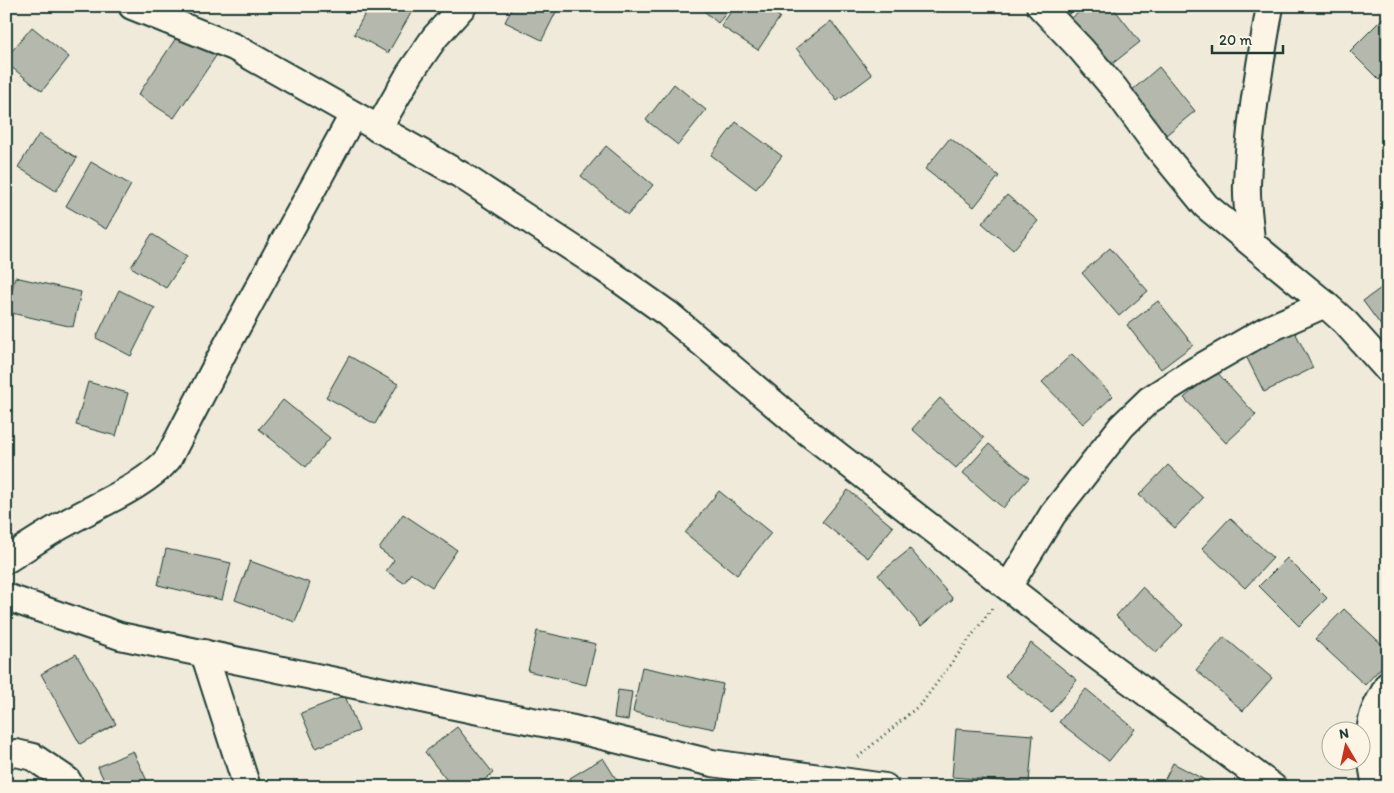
<svg xmlns="http://www.w3.org/2000/svg" width="1394" height="793" font-family="Itim,sans-serif">
<rect width="100%" height="100%" fill="#efeada"/>
<filter id="ink" filterUnits="userSpaceOnUse"><feTurbulence type="fractalNoise" baseFrequency=".02" numOctaves="2"/><feDisplacementMap in="SourceGraphic" scale="10" xChannelSelector="R" yChannelSelector="G"/><feConvolveMatrix kernelMatrix="1 2 1 2 8 2 1 2 1" color-interpolation-filters="sRGB"/></filter>
<g filter="url(#ink)">
<g fill="#b5b9ad" stroke="#1f3d34">
<path d="M369,6H415L388,53L354,34Z"/>
<path d="M513,6H559L542,40L505,22Z"/>
<path d="M698,6H732L718,23Z"/>
<path d="M735,6H763L780,17L758,50L721,26Z"/>
<path d="M1056,6H1079L1065,17Z"/>
<path d="M1087,6H1112L1140,42L1107,68L1069,20Z"/>
<path d="M1388,13V71L1379,80L1350,51Z"/>
<path d="M831,21L872,75L837,101L796,48Z"/>
<path d="M32,27L69,57L42,91L6,63V58Z"/>
<path d="M182,29L218,53L174,118L138,95Z"/>
<path d="M1159,67L1195,111L1166,135L1130,92Z"/>
<path d="M674,84L706,110L678,145L646,120Z"/>
<path d="M736,122L782,156L756,189L711,155Z"/>
<path d="M39,134L77,158L56,191L18,167Z"/>
<path d="M950,138L999,176L974,207L925,169Z"/>
<path d="M606,146L653,185L628,215L581,176Z"/>
<path d="M91,162L131,185L106,229L66,206Z"/>
<path d="M1007,195L1038,221L1013,250L982,223Z"/>
<path d="M152,234L187,256L166,288L131,267Z"/>
<path d="M1110,248L1148,291L1119,316L1082,273Z"/>
<path d="M15,277L81,292L73,327L7,312Z"/>
<path d="M1388,283V335L1363,301Z"/>
<path d="M119,290L155,308L131,356L96,338Z"/>
<path d="M1158,301L1193,345L1161,369L1127,325Z"/>
<path d="M1295,332L1313,368L1264,392L1246,356Z"/>
<path d="M1072,354L1113,396L1083,424L1042,382Z"/>
<path d="M349,356L398,384L375,424L326,397Z"/>
<path d="M1215,370L1256,415L1226,443L1184,398Z"/>
<path d="M88,382L128,393L116,436L76,425Z"/>
<path d="M940,398L984,438L956,468L912,429Z"/>
<path d="M283,400L330,438L306,467L259,429Z"/>
<path d="M989,444L1029,478L1003,508L963,473Z"/>
<path d="M1168,465L1203,498L1175,528L1139,495Z"/>
<path d="M848,490L893,527L868,558L822,522Z"/>
<path d="M719,491L771,533L737,575L685,533Z"/>
<path d="M403,514L457,550L432,587L411,573L404,583L386,571L394,560L379,549Z"/>
<path d="M1230,518L1273,558L1245,588L1202,548Z"/>
<path d="M166,549L231,563L222,600L158,585Z"/>
<path d="M910,549L953,599L921,626L878,575Z"/>
<path d="M1287,558L1327,598L1299,626L1259,586Z"/>
<path d="M250,561L310,583L295,622L235,600Z"/>
<path d="M1142,587L1183,625L1156,653L1116,616Z"/>
<path d="M1344,609L1388,650V660L1365,685L1315,639Z"/>
<path d="M537,631L596,644L586,685L528,671Z"/>
<path d="M1224,637L1272,678L1243,711L1196,670Z"/>
<path d="M1031,643L1077,680L1051,712L1005,676Z"/>
<path d="M76,654L116,724L80,744L41,674Z"/>
<path d="M642,667L723,684L714,729L633,712Z"/>
<path d="M1086,689L1135,729L1109,761L1059,722Z"/>
<path d="M618,690L632,692L628,720L614,718Z"/>
<path d="M345,696L359,731L316,748L301,713Z"/>
<path d="M457,727L493,773L475,787H452L425,752Z"/>
<path d="M956,729L1033,735L1029,783L952,777Z"/>
<path d="M133,751L150,787H107L98,767Z"/>
<path d="M603,758L621,787H576L570,778Z"/>
<path d="M1173,763L1218,787H1161Z"/>
</g>
<g fill="none" stroke-linecap="round" stroke-linejoin="round">
<defs>
<g id="minor">
<path d="M132,6L234,47L461,175L603,268L668,314L805,430L1094,654L1273,787"/>
<path d="M1040,6L1081,49L1115,89L1156,145L1206,206L1325,304L1346,323L1388,370"/>
<path d="M378,129L410,73L435,37L463,6"/>
<path d="M1251,242C1250,223 1246,203 1247,184C1249,124 1260,65 1270,6"/>
<path d="M6,560C27,547 47,533 68,522C99,504 145,486 168,459L226,347L353,115"/>
<path d="M1008,587L1053,514L1122,426L1149,400L1196,370L1264,331L1325,304"/>
<path d="M6,597L120,636L474,710L574,729L712,763L885,787"/>
<path d="M204,653L247,787"/>
<path d="M6,755L16,753L33,757L67,780L71,787"/>
<path d="M1376,787C1372,763 1366,737 1374,713C1377,704 1383,695 1388,685"/>
</g>
</defs>
<use href="#minor" stroke="#1f3d34" stroke-width="30"/>
<path stroke="#1f3d34" stroke-width="3" stroke-dasharray="1 4" stroke-linecap="butt" d="M858,757L922,703L993,607"/>
<use href="#minor" stroke="#fcf5e5" stroke-width="26"/>
</g>
</g>
<rect width="1394" height="793" fill="none" stroke="#fcf5e5" stroke-width="25"/>
<rect x="12" y="12" width="1369" height="768" fill="none" stroke="#1f3d34" stroke-width="2" filter="url(#ink)"/>
<g transform="translate(1346 746) rotate(351)"><circle r="24" fill="#fcf5e5" stroke="#a4ab9e"/>
<path d="M0-4L9 19L0 12L-9 19Z" fill="#c8321e"/>
<text y="-8" font-size="14" font-weight="bold" text-anchor="middle" fill="#1f3d34">N</text>
</g>
<path d="M1212 45v8h71v-8" fill="none" stroke="#1f3d34" stroke-width="2.5"/>
<text x="1219" y="45" font-size="15" fill="#1f3d34" stroke="#fcf5e5" stroke-width="4" paint-order="stroke">20 m</text>
</svg>
